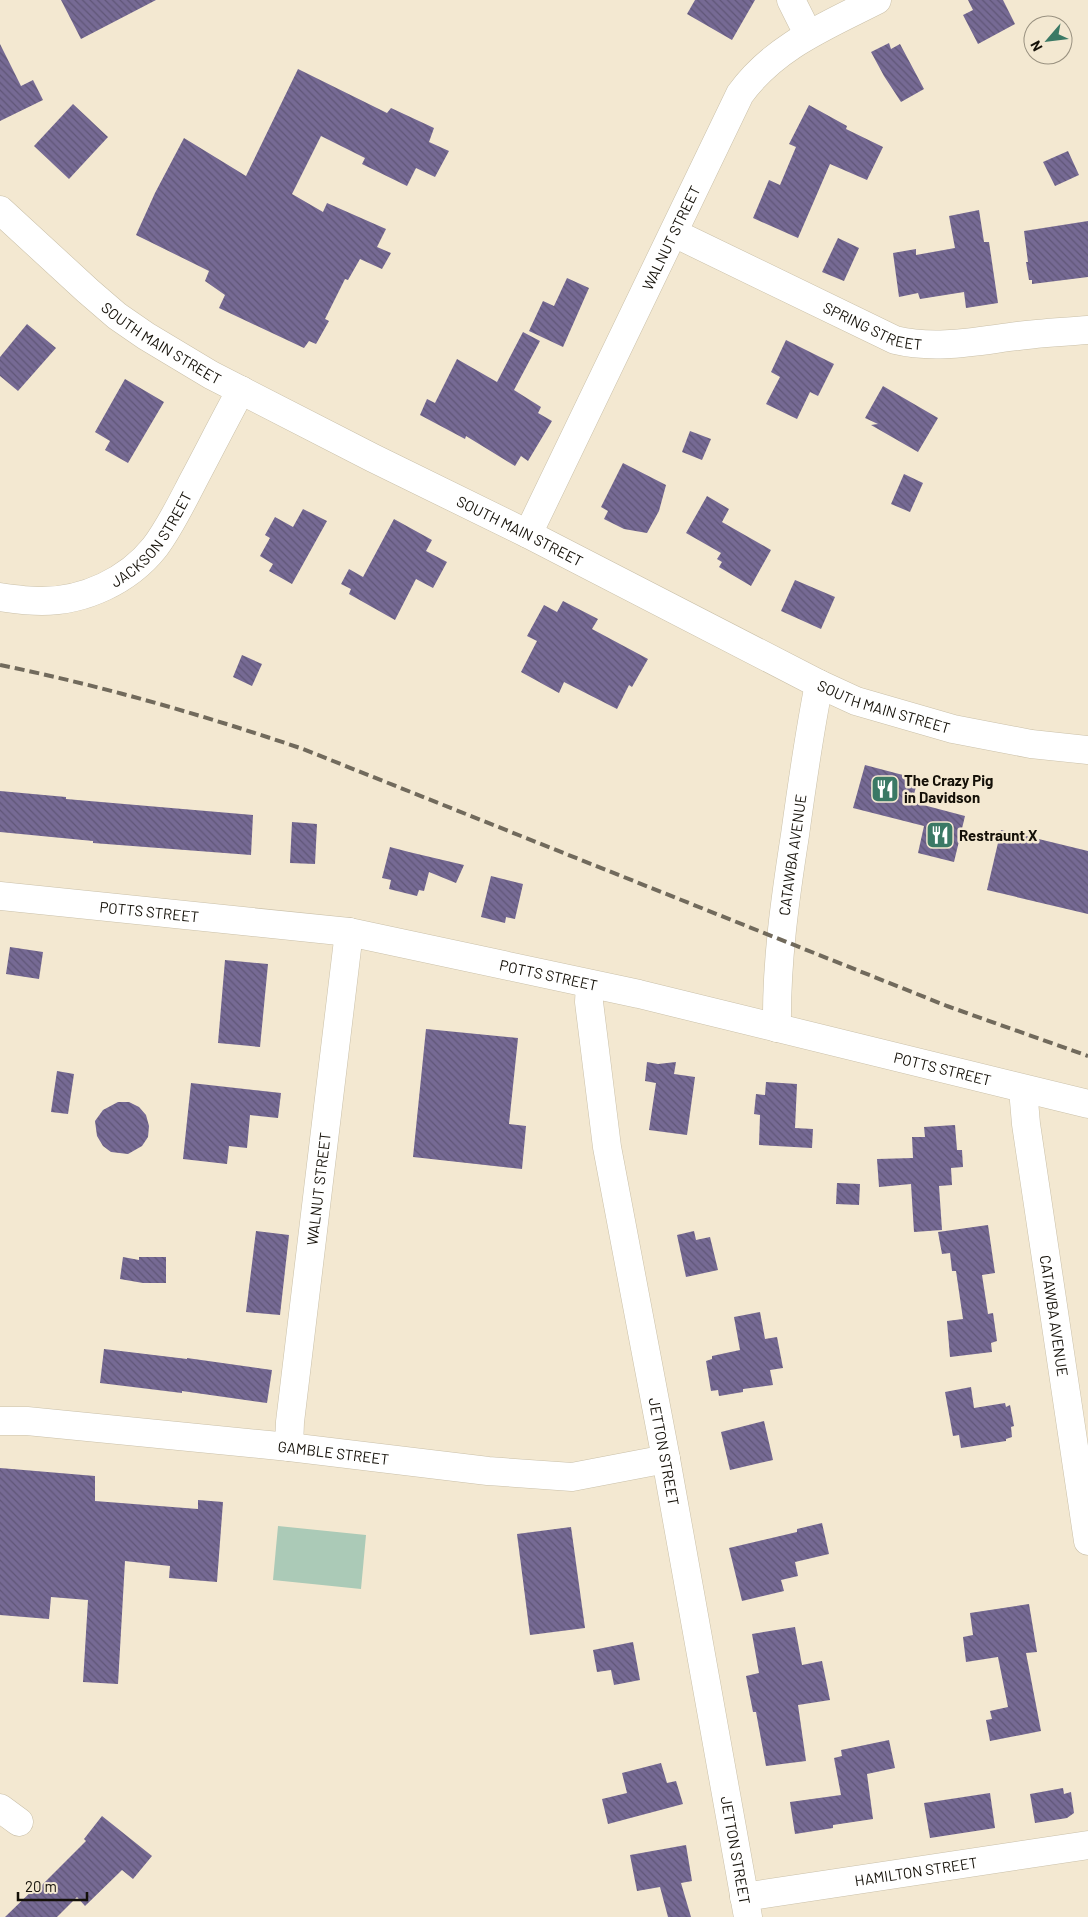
<svg xmlns="http://www.w3.org/2000/svg" width="1088" height="1917" font-family="Barlow,sans-serif">
<defs>
<pattern id="building-back-hatch" width="6" height="6" patternUnits="userSpaceOnUse" patternTransform="scale(1.25)"><rect width="6" height="6" fill="#766a94"/><path d="M-1 5l2 2M0 0l6 6M5-1l2 2" fill="none" stroke="#605677"/></pattern>
</defs>
<rect width="100%" height="100%" fill="#f3e8d1"/>
<path fill="#abcab7" d="M278,1526L366,1535L361,1589L273,1580Z"/>
<g fill="url(#building-back-hatch)">
<path d="M61,0H156L81,39Z"/>
<path d="M695,0H755L732,40L687,14Z"/>
<path d="M968,0H1003L1015,24L978,44L963,15L973,10Z"/>
<path d="M889,43L891,49L900,44L924,89L901,102L884,76L871,52Z"/>
<path d="M0,44L21,86L33,80L43,100L0,121Z"/>
<path d="M298,69L387,113L391,108L434,128L429,142L449,151L435,177L416,168L407,186L362,164L365,158L321,136L292,194L323,212L327,203L386,229L377,247L391,253L382,269L360,259L348,280L345,279L325,319L329,321L316,344L309,341L304,348L219,308L225,295L205,281L209,271L136,235L155,193L184,138L246,176Z"/>
<path d="M73,104L108,137L69,179L34,146Z"/>
<path d="M809,105L847,126L846,129L883,147L867,180L830,164L798,238L753,218L769,180L780,185L796,147L789,144Z"/>
<path d="M1068,151L1079,175L1055,186L1043,162Z"/>
<path d="M979,210L984,242H989L998,303L966,308L964,292L920,299L918,293L899,297L893,253L916,249V255L955,248L949,216Z"/>
<path d="M1088,221V277L1032,284V280H1029L1026,262H1028L1024,231Z"/>
<path d="M838,238L859,248L844,281L822,272Z"/>
<path d="M567,278L589,288L563,347L529,331L543,301L554,306Z"/>
<path d="M27,324L56,348L18,391L0,376V357Z"/>
<path d="M523,332L540,341L514,390L541,407L538,413L552,421L528,461L521,456L515,466L466,436L465,439L420,415L427,399L435,403L457,359L497,382Z"/>
<path d="M786,340L834,364L818,396L810,392L797,419L766,404L780,377L771,372Z"/>
<path d="M125,379L164,402L128,463L105,450L110,441L95,432Z"/>
<path d="M883,386L938,418L918,452L871,425L878,424L865,418Z"/>
<path d="M690,431L711,439L702,460L682,452Z"/>
<path d="M623,463L666,485L659,511L647,533L624,529L604,519L608,511L601,507Z"/>
<path d="M904,474L923,483L910,512L891,504Z"/>
<path d="M707,496L729,509L722,522L771,550L751,586L719,567L722,562L717,559L721,553L686,533Z"/>
<path d="M303,509L327,521L292,584L269,571L273,564L260,556L270,538L265,535L275,517L293,527Z"/>
<path d="M394,519L432,540L426,551L447,562L433,588L416,579L395,620L349,594L351,589L341,584L349,569L363,577Z"/>
<path d="M795,580L835,597L821,629L781,611Z"/>
<path d="M563,601L598,619L592,629L648,659L632,687L629,685L617,709L564,682L559,693L521,672L537,641L527,636L544,605L557,612Z"/>
<path d="M242,655L262,664L252,686L233,677Z"/>
<path d="M865,765L918,779L912,802L965,816L954,862L918,853L924,826L853,808Z"/>
<path d="M0,791L66,797V799L253,815L251,855L93,843V841L0,832Z"/>
<path d="M292,822L317,824L315,864L290,863Z"/>
<path d="M1001,830L1088,851V914L987,890Z"/>
<path d="M390,847L409,852L464,865L456,883L429,872L424,891L419,890L417,896L389,889L391,880L382,878Z"/>
<path d="M491,876L523,884L515,919L506,917L505,923L481,917Z"/>
<path d="M10,947L43,952L39,979L6,974Z"/>
<path d="M225,960L268,964L260,1047L218,1043Z"/>
<path d="M426,1029L518,1038L509,1124L526,1126L522,1169L413,1157Z"/>
<path d="M647,1062L658,1064L676,1062L674,1074L695,1077L687,1135L649,1130L656,1083L645,1081Z"/>
<path d="M57,1071L74,1074L68,1114L51,1112Z"/>
<path d="M766,1082L797,1084L795,1128L813,1129L812,1148L759,1145L760,1115L754,1114L756,1094L765,1095Z"/>
<path d="M191,1083L281,1093L278,1118L250,1115L247,1148L229,1146L227,1164L183,1159Z"/>
<path d="M118,1102H129L139,1107L146,1115L149,1126L148,1137L142,1146L128,1154L111,1152L103,1146L97,1136L95,1121L103,1110Z"/>
<path d="M955,1125L957,1150H962L963,1167L951,1168L952,1185L939,1186L942,1230L914,1232L911,1184L879,1187L877,1159L913,1158L912,1137H925L924,1127Z"/>
<path d="M837,1183L860,1184L859,1205L836,1204Z"/>
<path d="M988,1225L995,1273L982,1275L988,1314L993,1313L997,1341L991,1343L992,1352L950,1357L947,1321L963,1319L956,1271H952L950,1253L942,1254L938,1232Z"/>
<path d="M256,1231L289,1235L280,1315L246,1312Z"/>
<path d="M694,1231L696,1240L710,1237L718,1270L686,1277L677,1235Z"/>
<path d="M123,1257L139,1260V1257H166V1283H143L120,1279Z"/>
<path d="M760,1312L765,1339L777,1337L783,1368L770,1370L773,1385L743,1389V1392L719,1396L718,1390L711,1391L706,1361L712,1359V1356L740,1350L734,1317Z"/>
<path d="M104,1349L187,1359V1358L272,1370L267,1403L182,1391V1393L100,1383Z"/>
<path d="M971,1387L974,1408L1005,1403L1006,1407L1010,1405L1014,1426L1011,1427L1012,1437L1006,1439V1441L961,1448L959,1435L953,1436L945,1392Z"/>
<path d="M764,1421L773,1460L730,1470L721,1432Z"/>
<path d="M0,1468L95,1476V1501L198,1509V1500L223,1502L217,1582L169,1578L170,1566L125,1561L118,1684L83,1682L88,1600L51,1597L49,1619L0,1615Z"/>
<path d="M822,1523L829,1554L795,1562L798,1576L781,1580L784,1591L742,1601L729,1548L797,1532V1529Z"/>
<path d="M571,1527L585,1628L530,1635L517,1534Z"/>
<path d="M1029,1604L1037,1652L1026,1653L1041,1731L990,1741L986,1720L992,1719L990,1711L1008,1707L998,1657L966,1662L963,1637L973,1635L970,1613Z"/>
<path d="M795,1627L802,1665L822,1661L830,1700L798,1705L806,1761L766,1766L756,1712H753L746,1676L759,1673L752,1634Z"/>
<path d="M633,1642L640,1680L614,1685L611,1670L597,1672L593,1650Z"/>
<path d="M889,1740L895,1768L867,1774L873,1819L833,1825V1828L795,1834L790,1802L841,1795L834,1758L842,1756L841,1750Z"/>
<path d="M661,1763L667,1783L676,1781L683,1804L608,1824L602,1799L627,1793L622,1773Z"/>
<path d="M1063,1788L1064,1794L1071,1792L1074,1813L1067,1818L1035,1823L1030,1794Z"/>
<path d="M990,1793L995,1828L930,1838L924,1803Z"/>
<path d="M102,1816L152,1856L133,1879L122,1870L85,1906L77,1897L57,1917H5L39,1884L41,1886L86,1841L84,1839Z"/>
<path d="M686,1845L692,1881L681,1883L691,1917H668L660,1887L637,1891L630,1855Z"/>
</g>
<g fill="none" stroke-linecap="round" stroke-linejoin="round">
<defs>
<g id="minor">
<path d="M791,0L808,34"/>
<path id="s1" d="M674,233L895,340C936,350 977,341 1018,336C1041,333 1065,332 1088,330"/>
<path id="s2" d="M528,534L740,94C775,46 826,26 877,0"/>
<path id="s3" d="M0,597C14,599 28,601 42,601C84,601 128,581 155,547C170,527 181,504 193,481C209,451 224,421 241,390"/>
<path id="s4" d="M0,896L349,932L639,994L1088,1104"/>
<path id="s5" d="M590,984L589,1002L607,1147L666,1459L748,1917"/>
<path id="s6" d="M777,1028C776,963 785,899 795,835C802,784 809,734 819,684"/>
<path id="s7" d="M1023,1089L1026,1124L1088,1541"/>
<path id="s8" d="M0,1421H27L289,1447L488,1471L572,1477L666,1459"/>
<path id="s9" d="M289,1447L290,1422L349,932"/>
<path d="M0,1808L19,1822"/>
<path id="s10" d="M744,1897L1088,1845"/>
</g>
<g id="major">
<path id="s11" d="M0,210L88,291L117,316L146,336L211,375L373,458L528,534L819,684L856,701L953,729L1031,744L1088,750"/>
</g>
</defs>
<use href="#minor" stroke="#cac0a9" stroke-width="29"/>
<use href="#major" stroke="#cac0a9" stroke-width="29"/>
<use href="#minor" stroke="#fff" stroke-width="28"/>
<use href="#major" stroke="#fff" stroke-width="28"/>
<path stroke="#716a5c" stroke-width="4" stroke-dasharray="10 5" stroke-linecap="butt" d="M0,665C103,686 203,715 303,749L947,1006L1088,1056"/>
</g>
<defs>
<symbol id="restaurant-square" viewBox="-11 -11 22 22"><rect x="-9" y="-9" width="18" height="18" rx="4" fill="#3b7965" stroke="#f3e8d1"/><path d="M-5-6h1v4h1v-4h1v4h1v-4h1v5L-1.5 .5V6h-2V.5L-5-1ZM5-6V6H3V1.5H1.5Q1.5-4 5-6Z" fill="#fff"/></symbol>
</defs>
<g fill-rule="evenodd">
<use href="#restaurant-square" x="869" y="773" width="32" height="32"/>
<use href="#restaurant-square" x="924" y="819" width="32" height="32"/>
</g>
<g text-anchor="middle" dominant-baseline="central" stroke-width="5" stroke-linejoin="round" paint-order="stroke">
<g font-size="15" fill="#141008" stroke="#f3e8d1">
<text stroke="none"><textPath href="#s2" startOffset="329">WALNUT STREET</textPath></text>
<text stroke="none"><textPath href="#s1" startOffset="220">SPRING STREET</textPath></text>
<text stroke="none"><textPath href="#s11" startOffset="210">SOUTH MAIN STREET</textPath></text>
<text stroke="none"><textPath href="#s11" startOffset="615">SOUTH MAIN STREET</textPath></text>
<text stroke="none"><textPath href="#s3" startOffset="175">JACKSON STREET</textPath></text>
<text stroke="none"><textPath href="#s11" startOffset="1020">SOUTH MAIN STREET</textPath></text>
<text stroke="none"><textPath href="#s6" startOffset="174">CATAWBA AVENUE</textPath></text>
<text stroke="none"><textPath href="#s4" startOffset="150">POTTS STREET</textPath></text>
<text stroke="none"><textPath href="#s4" startOffset="555">POTTS STREET</textPath></text>
<text stroke="none"><textPath href="#s4" startOffset="960">POTTS STREET</textPath></text>
<text stroke="none"><textPath href="#s9" startOffset="260">WALNUT STREET</textPath></text>
<text stroke="none"><textPath href="#s7" startOffset="229">CATAWBA AVENUE</textPath></text>
<text stroke="none"><textPath href="#s5" startOffset="474">JETTON STREET</textPath></text>
<text stroke="none"><textPath href="#s8" startOffset="335">GAMBLE STREET</textPath></text>
<text stroke="none"><textPath href="#s5" startOffset="879">JETTON STREET</textPath></text>
<text stroke="none"><textPath href="#s10" startOffset="174">HAMILTON STREET</textPath></text>
</g>
<g font-size="15" font-weight="bold" fill="#141008" stroke="#f3e8d1" text-anchor="start">
<text x="904" y="780">The Crazy Pig<tspan x="904" dy="17">in Davidson</tspan></text>
<text x="959" y="835">Restraunt X</text>
</g>
</g>
<g transform="translate(1048 40) rotate(242)"><circle r="24" fill="#f3e8d1" stroke="#9a9281"/>
<path d="M0-4L9 19L0 12L-9 19Z" fill="#3b7965"/>
<text y="-8" font-size="14" font-weight="bold" text-anchor="middle" fill="#141008">N</text>
</g>
<path d="M18 1892v8h69v-8" fill="none" stroke="#141008" stroke-width="2.5"/>
<text x="25" y="1892" font-size="15" fill="#141008" stroke="#f3e8d1" stroke-width="4" paint-order="stroke">20 m</text>
</svg>
